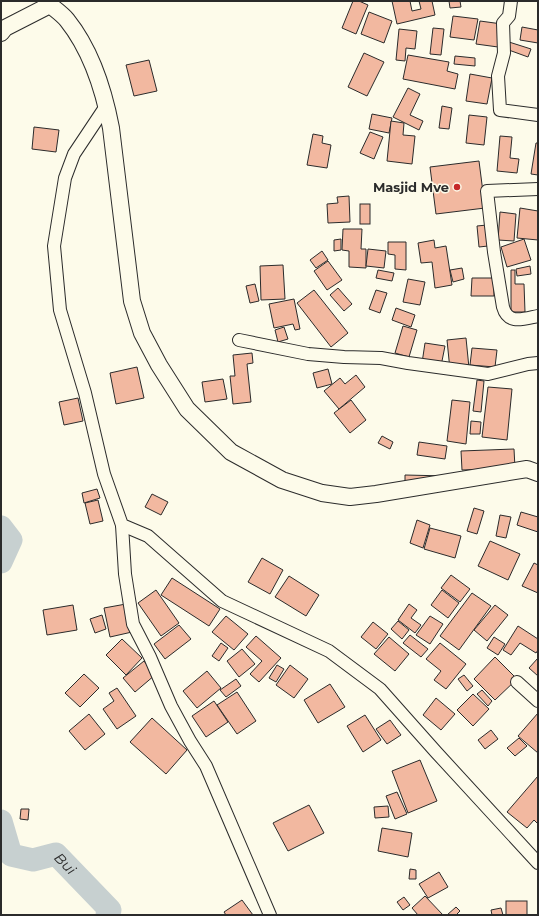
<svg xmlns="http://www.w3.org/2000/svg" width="539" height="916" font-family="Montserrat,sans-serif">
<rect width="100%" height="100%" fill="#fdfbea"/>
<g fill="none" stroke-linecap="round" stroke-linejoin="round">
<g stroke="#c7d0d0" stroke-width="23">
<path d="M1,527L11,540L1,562"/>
<path id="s1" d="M1,821L11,855L33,860L56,854L110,910L107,915"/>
</g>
</g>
<g fill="#f2b8a0" stroke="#2b2b2b">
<path d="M353,1H359L368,5L356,34L342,28Z"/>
<path d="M392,1H410L412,11L421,9L419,1H432L435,15L397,24Z"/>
<path d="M449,1H460L461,7L450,8Z"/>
<path d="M369,12L392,21L384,43L361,34Z"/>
<path d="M453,16L478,19L474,40L450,37Z"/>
<path d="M480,21L502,24L498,47L476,44Z"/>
<path d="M522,27L538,30V43L520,40Z"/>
<path d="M433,28L444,29L441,55L430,54Z"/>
<path d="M399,29L417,31L415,49L406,48L405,61L396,60Z"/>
<path d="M509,42L531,49L528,57L506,49Z"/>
<path d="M364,53L384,62L367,96L348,87Z"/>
<path d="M408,55L449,62L447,71L458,74L455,89L403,79Z"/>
<path d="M455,56L475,58V66L454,64Z"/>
<path d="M149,60L157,91L134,96L126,65Z"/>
<path d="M470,74L492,78L487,104L466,101Z"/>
<path d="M408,88L420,94L410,115L423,121L419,130L393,117Z"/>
<path d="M442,106L452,108L449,129L439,128Z"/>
<path d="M372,114L392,118L389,133L369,129Z"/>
<path d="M469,115L487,117L484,145L466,143Z"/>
<path d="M391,121L404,123L403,135L415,136L412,164L387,161Z"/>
<path d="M34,127L59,130L56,152L32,149Z"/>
<path d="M370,132L383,137L374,159L360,153Z"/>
<path d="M313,134L323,136L322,143L331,145L327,168L307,165Z"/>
<path d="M500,136L512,137L510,158L519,159L517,173L497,171Z"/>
<path d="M536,143H538V175L531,174Z"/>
<path d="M479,161L485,208L436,214L430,167Z"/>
<path d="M349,196L350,222L328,223L327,204L338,203L337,197Z"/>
<rect x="360" y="204" width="10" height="20"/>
<path d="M520,208L538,211V240L517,238Z"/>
<path d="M500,212L516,214L514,241L498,240Z"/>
<path d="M487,225L488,246L479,247L477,226Z"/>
<path d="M343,229H362L361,249H366V268L349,267V251L342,250Z"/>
<path d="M341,239V250L334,251V240Z"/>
<path d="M524,239L531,260L507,267L501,247Z"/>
<path d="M434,240L435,248L446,246L452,285L435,288L432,262L421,263L418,243Z"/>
<path d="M388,242H406V270L395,269V255L388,254Z"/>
<path d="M368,249L386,251L384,268L366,266Z"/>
<path d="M322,251L328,260L316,268L310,260Z"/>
<path d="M328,261L342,280L327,290L314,271Z"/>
<path d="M283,265L285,299L261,300L260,266Z"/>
<path d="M530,266L531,274L517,276L516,269Z"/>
<path d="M462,268L464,279L453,282L450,270Z"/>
<path d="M378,270L394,273L392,281L376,278Z"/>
<path d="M511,270H515V284H524L525,312H511Z"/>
<path d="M472,278H494V296H471Z"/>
<path d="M408,279L425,282L420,305L403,302Z"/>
<path d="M255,284L259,301L250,303L246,286Z"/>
<path d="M338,288L352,304L344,311L330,295Z"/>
<path d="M314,290L348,333L331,347L297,303Z"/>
<path d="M376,290L387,293L380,313L369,309Z"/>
<path d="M294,299L300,329L295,330L293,324L274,328L269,304Z"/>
<path d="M396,308L415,315L411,327L392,320Z"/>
<path d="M403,326L417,330L409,357L395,353Z"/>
<path d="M284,327L288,339L278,342L275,330Z"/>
<path d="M466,338L469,368L450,370L447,340Z"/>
<path d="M425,343L445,346L441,366L422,363Z"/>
<path d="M472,348L497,350L495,367L470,365Z"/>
<path d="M252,353L253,363L247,364L251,402L233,404L230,376H235L233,355Z"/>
<path d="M137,367L144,398L116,404L110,373Z"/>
<path d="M328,369L332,384L317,388L313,373Z"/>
<path d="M356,375L365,387L339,409L324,391L340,378L345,384Z"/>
<path d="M223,379L227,399L205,402L202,382Z"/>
<path d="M477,380L484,381L481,412L473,411Z"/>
<path d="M488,387L512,389L507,440L482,437Z"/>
<path d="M78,398L83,421L64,425L59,402Z"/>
<path d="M351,400L366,420L350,433L334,413Z"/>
<path d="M452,400L470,402L466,444L447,441Z"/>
<path d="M471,421L481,422L480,434H470Z"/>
<path d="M382,436L393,442L390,449L378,443Z"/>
<path d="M419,442L447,446L445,459L417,455Z"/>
<path d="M514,449L515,468L462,470L461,451Z"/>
<path d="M405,475L447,476L405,484Z"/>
<path d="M97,489L100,498L84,503L82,493Z"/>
<path d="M152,494L168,502L161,515L145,507Z"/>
<path d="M98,500L103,521L90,524L85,503Z"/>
<path d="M474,508L484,511L477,534L467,531Z"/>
<path d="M521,512L538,517V532L517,525Z"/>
<path d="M500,515L511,517L506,538L496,536Z"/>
<path d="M417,520L430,525L423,548L410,543Z"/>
<path d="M430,528L461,536L455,558L424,549Z"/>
<path d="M490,541L520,554L508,580L478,566Z"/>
<path d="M262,558L283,570L270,594L248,582Z"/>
<path d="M534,563L538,565V593L522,586Z"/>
<path d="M451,575L470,589L460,602L441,588Z"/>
<path d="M289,576L319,595L306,616L275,597Z"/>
<path d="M172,578L220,609L209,626L161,595Z"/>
<path d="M156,590L179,623L161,636L138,603Z"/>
<path d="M442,590L459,603L448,618L431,605Z"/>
<path d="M472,593L491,606L459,650L440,636Z"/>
<path d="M126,604L132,632L110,637L104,608Z"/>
<path d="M409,604L417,610L411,618L421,625L415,633L398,620Z"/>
<path d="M73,605L77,630L47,635L43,610Z"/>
<path d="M495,605L508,615L487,641L474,630Z"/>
<path d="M102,615L106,629L95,633L90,619Z"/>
<path d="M226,616L248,634L234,650L212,632Z"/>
<path d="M430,616L443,624L430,644L416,635Z"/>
<path d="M398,621L409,630L402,639L391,629Z"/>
<path d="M373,622L388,634L376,649L361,637Z"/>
<path d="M179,625L191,639L165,659L154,644Z"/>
<path d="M518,626L538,639V650L536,653L520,643L511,655L503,650Z"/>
<path d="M410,635L428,649L421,657L403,643Z"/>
<path d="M256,636L281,658L259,682L250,674L262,661L246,647Z"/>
<path d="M389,637L409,654L395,671L374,654Z"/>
<path d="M494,637L505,644L498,655L487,648Z"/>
<path d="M122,639L142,658L126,675L106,655Z"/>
<path d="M221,643L228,648L219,661L212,656Z"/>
<path d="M440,643L466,664L446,689L434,680L441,671L426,659Z"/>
<path d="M242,649L255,664L239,677L227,661Z"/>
<path d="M495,657L517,679L495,700L474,679Z"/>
<path d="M538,658V676L529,668Z"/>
<path d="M144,661L155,675L135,692L123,678Z"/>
<path d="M277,665L284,669L276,682L269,678Z"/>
<path d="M290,665L308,679L294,698L276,685Z"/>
<path d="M207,671L221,688L197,708L183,691Z"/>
<path d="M84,674L99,688L80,707L65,693Z"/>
<path d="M464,675L473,686L467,691L458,679Z"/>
<path d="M236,679L241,686L226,697L220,690Z"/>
<path d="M330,684L345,707L318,723L304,700Z"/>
<path d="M117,688L136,716L117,729L103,709L114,701L109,693Z"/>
<path d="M482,690L492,701L488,706L477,694Z"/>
<path d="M237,692L256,721L237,734L217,705Z"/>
<path d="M473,694L489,709L473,726L457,710Z"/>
<path d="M436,698L455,714L441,730L423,715Z"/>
<path d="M214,701L228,722L206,737L192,716Z"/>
<path d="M538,713V753L518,736Z"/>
<path d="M89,714L105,734L85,750L69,731Z"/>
<path d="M365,715L381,740L363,752L347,726Z"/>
<path d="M152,718L187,750L166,774L130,742Z"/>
<path d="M390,720L401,735L387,744L376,729Z"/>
<path d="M491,730L498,739L485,749L478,740Z"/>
<path d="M519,738L527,746L515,756L507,748Z"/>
<path d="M420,760L437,801L408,813L392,771Z"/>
<path d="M538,776V824L534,820L527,828L507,812Z"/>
<path d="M397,792L407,814L395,819L386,796Z"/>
<path d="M309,805L324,833L288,851L273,823Z"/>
<path d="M388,806L389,817L375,818L374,807Z"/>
<path d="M21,809H29L28,820L20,819Z"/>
<path d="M382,828L412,833L408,857L378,851Z"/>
<path d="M410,869L416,870V879H409Z"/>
<path d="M439,872L448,887L428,898L419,884Z"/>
<path d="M425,896L443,915H418L412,908Z"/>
<path d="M404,897L410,905L403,910L397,902Z"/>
<path d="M242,900L253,915H226L224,912Z"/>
<rect x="506" y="901" width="21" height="14"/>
<path d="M456,907L460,911L456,915H447Z"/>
<path d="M501,908L503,915H492L491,910Z"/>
</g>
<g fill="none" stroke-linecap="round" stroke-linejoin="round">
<defs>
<g id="street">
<path d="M511,1L509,16L503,23L504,53L498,76L500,110L538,115"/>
<path d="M106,106L74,154L65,178L54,246L60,310L85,393L104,474L122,525L148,536L222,601L329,651L380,689L436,752L538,863"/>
<path d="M538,189L487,191L494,252L503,307C508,325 523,319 538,316"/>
<path d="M239,340L308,354L344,357L381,358L408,363L488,374L528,364L538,363"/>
<path d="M122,525L125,574L133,624L150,657L171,706L190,741L206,766L270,915"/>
<path d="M517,682L538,701"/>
</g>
<path id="secondary" d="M1,33L5,28L50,5C56,10 62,14 67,20C91,50 104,91 111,128L132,301L142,333L159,365L187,409L231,452L282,480L322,493L350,497L376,494L527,469L538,473"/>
</defs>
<use href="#street" stroke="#2b2b2b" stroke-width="14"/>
<use href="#secondary" stroke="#2b2b2b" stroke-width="18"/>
<use href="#street" stroke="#fdfbea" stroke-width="12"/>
<use href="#secondary" stroke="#fdfbea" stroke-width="16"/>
</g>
<circle fill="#c62828" stroke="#fdfbea" stroke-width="1.5" cx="457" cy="187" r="4"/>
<g text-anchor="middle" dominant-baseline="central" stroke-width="3" stroke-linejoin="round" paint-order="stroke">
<g font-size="13" font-weight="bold" fill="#2b2b2b" stroke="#fdfbea" text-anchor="end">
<text x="449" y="187">Masjid Mve</text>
</g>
<g font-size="14" font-style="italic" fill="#2b2b2b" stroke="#fdfbea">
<text stroke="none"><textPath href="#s1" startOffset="95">Bui</textPath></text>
</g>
</g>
<rect width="539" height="916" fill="none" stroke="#2b2b2b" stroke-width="4"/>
</svg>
